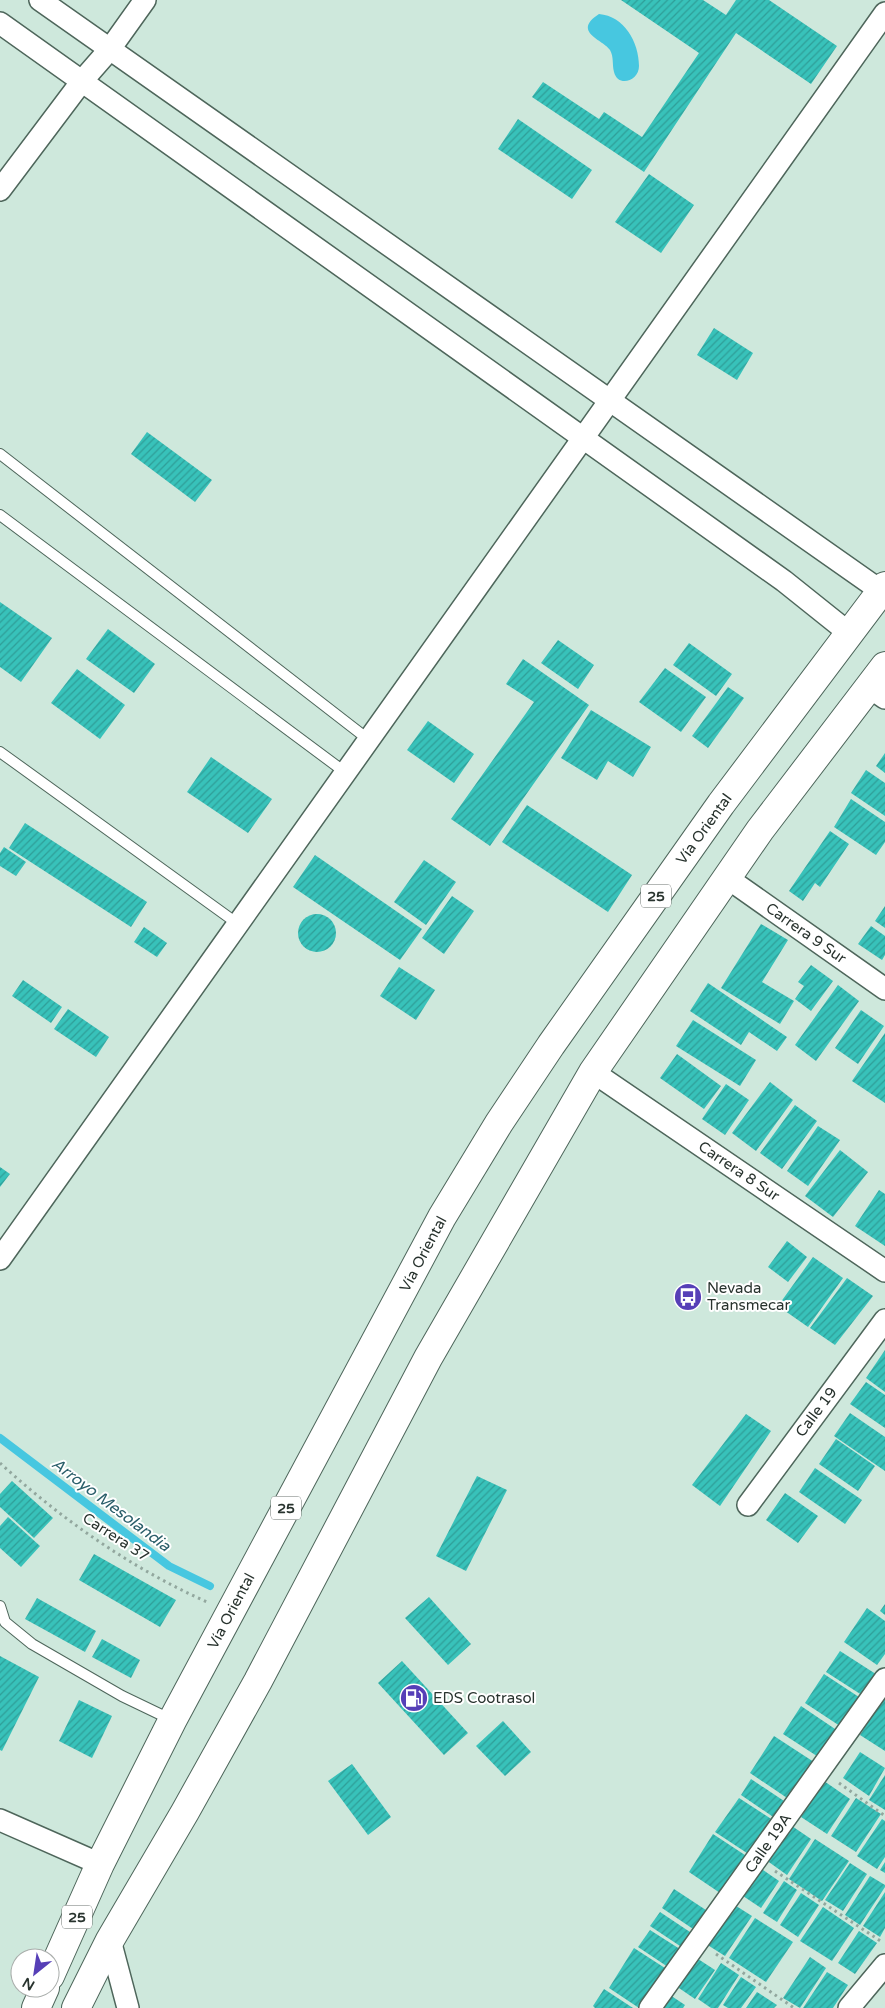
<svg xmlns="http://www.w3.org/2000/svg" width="885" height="2008" font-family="'Varela Round',sans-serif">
<defs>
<pattern id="building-hatch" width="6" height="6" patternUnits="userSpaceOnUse" patternTransform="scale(1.25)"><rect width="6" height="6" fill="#38c2ba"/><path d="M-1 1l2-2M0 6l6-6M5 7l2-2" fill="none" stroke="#2f9e98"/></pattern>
</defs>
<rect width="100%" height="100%" fill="#cee8dc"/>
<path fill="#47c7e0" d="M599,14C624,16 639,42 639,66C639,81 618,88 614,72C612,64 614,57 610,50C604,40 571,32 599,14Z"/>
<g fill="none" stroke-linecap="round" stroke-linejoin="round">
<path stroke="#47c7e0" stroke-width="8" d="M0,1438L169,1566L210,1586"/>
</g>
<g fill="url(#building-hatch)">
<path d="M621,0H703L726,15L736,0H769L837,46L811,84L736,33L644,172L532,97L543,82L599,119L604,112L642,137L699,53Z"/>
<path d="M518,119L592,170L572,199L498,149Z"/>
<path d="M649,174L694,205L661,253L615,222Z"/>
<path d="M714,328L753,353L737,380L697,355Z"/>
<path d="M147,432L212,480L195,502L131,454Z"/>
<path d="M0,602L52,638L21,682L0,667Z"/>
<path d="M108,629L155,664L134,693L86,659Z"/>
<path d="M558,640L594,665L578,689L541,663Z"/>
<path d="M689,643L732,674L716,696L673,665Z"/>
<path d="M523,659L589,705L490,846L451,819L534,702L506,684Z"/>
<path d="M665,668L706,697L681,732L639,702Z"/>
<path d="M77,669L125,705L100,739L51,703Z"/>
<path d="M728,687L744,698L708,748L692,736Z"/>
<path d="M591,710L651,747L633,777L608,761L597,780L561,758Z"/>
<path d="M428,721L474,754L454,783L407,750Z"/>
<path d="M885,753V773L876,766Z"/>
<path d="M211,757L272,799L248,833L187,792Z"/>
<path d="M866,770L885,783V816L851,793Z"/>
<path d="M851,799L885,822V842L876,855L834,827Z"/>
<path d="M527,805L632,875L608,912L502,842Z"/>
<path d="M25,823L147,902L131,927L9,848Z"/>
<path d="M830,831L849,844L820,887L815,883L803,901L789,891Z"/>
<path d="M4,847L26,862L16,876L0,866V853Z"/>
<path d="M315,855L422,929L400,960L293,887Z"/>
<path d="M424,860L456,882L426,925L394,902Z"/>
<path d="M452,896L474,911L444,954L422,938Z"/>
<path d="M885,906V928L875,921Z"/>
<circle cx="317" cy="933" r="19"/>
<path d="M761,924L788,940L762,982L794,1001L780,1024L721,988Z"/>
<path d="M871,926L885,936V955L882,960L858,944Z"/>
<path d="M144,927L167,943L157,957L134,942Z"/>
<path d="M811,965L833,981L811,1011L795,999L804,986L798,982Z"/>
<path d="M399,967L435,990L416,1020L380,996Z"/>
<path d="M23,980L62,1007L51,1023L12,996Z"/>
<path d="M708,983L787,1037L777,1051L749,1032L741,1045L690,1011Z"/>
<path d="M838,985L859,1001L816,1061L795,1045Z"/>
<path d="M68,1009L109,1037L96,1057L54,1029Z"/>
<path d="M861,1010L884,1026L858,1064L835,1048Z"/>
<path d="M693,1020L756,1060L740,1086L676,1046Z"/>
<path d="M885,1033V1103L852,1081Z"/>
<path d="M677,1054L721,1086L704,1109L660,1078Z"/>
<path d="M770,1082L793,1100L756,1151L732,1133Z"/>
<path d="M726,1084L749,1100L725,1135L702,1119Z"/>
<path d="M795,1105L817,1121L782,1169L760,1153Z"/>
<path d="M818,1126L840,1140L808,1186L787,1171Z"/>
<path d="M840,1150L868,1172L833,1217L805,1196Z"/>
<path d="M0,1167L10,1174L0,1187Z"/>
<path d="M879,1190L885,1194V1246L855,1226Z"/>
<path d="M787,1241L807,1257L788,1282L768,1267Z"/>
<path d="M813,1257L843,1278L808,1327L778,1306Z"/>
<path d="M847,1278L873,1296L835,1345L810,1328Z"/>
<path d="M885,1350V1392L866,1378Z"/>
<path d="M866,1382L885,1395V1428L850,1404Z"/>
<path d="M850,1413L885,1437V1471L834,1436Z"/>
<path d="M746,1414L771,1431L720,1506L692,1485Z"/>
<path d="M836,1439L875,1466L858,1491L819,1464Z"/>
<path d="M815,1468L862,1500L845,1524L799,1492Z"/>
<path d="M477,1476L507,1490L466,1571L436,1556Z"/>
<path d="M12,1481L53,1518L34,1538L0,1507V1494Z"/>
<path d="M785,1493L818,1516L798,1543L766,1520Z"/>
<path d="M8,1517L40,1546L21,1567L0,1548V1526Z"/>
<path d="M94,1554L176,1600L160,1627L79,1580Z"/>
<path d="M429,1597L471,1644L448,1665L405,1618Z"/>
<path d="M37,1598L96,1631L85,1652L25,1619Z"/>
<path d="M885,1604V1615L880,1611Z"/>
<path d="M867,1608L885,1621V1654L877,1665L844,1642Z"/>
<path d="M102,1639L140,1660L131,1678L92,1657Z"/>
<path d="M840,1651L882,1678L868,1699L826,1672Z"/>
<path d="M0,1656L39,1677L2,1751L0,1750Z"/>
<path d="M402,1661L468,1733L444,1755L378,1683Z"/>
<path d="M824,1674L865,1701L846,1730L805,1703Z"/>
<path d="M885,1696V1751L860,1735Z"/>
<path d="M79,1700L112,1716L92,1758L59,1741Z"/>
<path d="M801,1706L841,1733L823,1760L783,1734Z"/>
<path d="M503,1721L531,1752L505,1776L476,1746Z"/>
<path d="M774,1736L817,1764L793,1802L750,1773Z"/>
<path d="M860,1752L885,1768L869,1796L843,1778Z"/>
<path d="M352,1764L391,1817L368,1835L328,1781Z"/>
<path d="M885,1775V1810L869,1800Z"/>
<path d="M751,1779L790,1805L779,1821L741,1795Z"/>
<path d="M824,1781L850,1799L827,1834L801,1817Z"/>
<path d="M739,1798L776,1822L753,1857L715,1832Z"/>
<path d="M856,1798L881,1814L856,1852L831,1836Z"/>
<path d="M882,1819L885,1821V1857L877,1869L857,1856Z"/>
<path d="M789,1824L811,1839L787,1875L766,1860Z"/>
<path d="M713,1834L751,1859L726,1897L689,1872Z"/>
<path d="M815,1839L849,1861L822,1901L789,1879Z"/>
<path d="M885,1862V1873L880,1870Z"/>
<path d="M850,1863L867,1874L843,1911L825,1900Z"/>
<path d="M760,1868L779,1881L761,1908L743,1896Z"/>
<path d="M870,1876L885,1885V1887L860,1925L845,1915Z"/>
<path d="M784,1881L797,1890L777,1922L763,1913Z"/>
<path d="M674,1889L712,1914L699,1933L662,1908Z"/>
<path d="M885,1892V1928L880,1937L863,1926Z"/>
<path d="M801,1893L819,1905L798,1937L780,1925Z"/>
<path d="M733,1904L752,1916L725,1956L706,1944Z"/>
<path d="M823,1907L854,1928L832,1961L800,1941Z"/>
<path d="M660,1912L693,1934L683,1948L650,1926Z"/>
<path d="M755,1918L793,1942L766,1982L729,1958Z"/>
<path d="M650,1930L683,1951L671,1969L638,1947Z"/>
<path d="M859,1931L877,1943L855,1974L838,1963Z"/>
<path d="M634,1948L668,1970L644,2008H639L609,1988Z"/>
<path d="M695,1957L715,1970L695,1999L676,1986Z"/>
<path d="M810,1957L826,1968L800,2008L783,1998Z"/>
<path d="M721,1963L739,1975L718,2008H711L698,1999Z"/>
<path d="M827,1972L848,1985L833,2008H803Z"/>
<path d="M741,1977L756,1987L741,2008H728L723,2005Z"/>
<path d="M604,1989L633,2008H595L593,2006Z"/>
<path d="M757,1992L777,2005L774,2008H746Z"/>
<path d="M670,1995L685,2005L683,2008H661Z"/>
</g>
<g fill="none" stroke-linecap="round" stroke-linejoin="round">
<defs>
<g id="service">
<path d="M0,454L369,740"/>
<path d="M0,515L346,773"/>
<path d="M0,752L238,924"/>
<path d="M0,1606L5,1622L32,1644L122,1696L172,1720"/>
</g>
<g id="minor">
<path d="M40,0L881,591"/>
<path d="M0,23L784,581L849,633"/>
<path d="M0,190L82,81L110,49L145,0"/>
<path d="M869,687L885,698"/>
<path d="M726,877L885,989"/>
<path d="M593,1072L885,1271"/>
<path d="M0,1259L885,13"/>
<path d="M748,1505L885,1320"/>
<path d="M0,1820L100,1864"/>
<path d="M110,1940L128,2008"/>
<path d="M650,2008L885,1679"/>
<path d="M849,2008L885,1965"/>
</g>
<g id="trunk">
<path d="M50,1976L100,1864L172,1721L442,1217L499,1123L551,1045L721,804L885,586"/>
<path d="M36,2008L45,1988"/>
<path d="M76,2008L110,1940L185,1812L258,1681L428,1358L593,1072L760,830L885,666"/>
</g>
</defs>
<use href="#service" stroke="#4e665b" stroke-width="12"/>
<use href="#minor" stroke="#4e665b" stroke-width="24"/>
<use href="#trunk" stroke="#4e665b" stroke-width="30"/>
<g stroke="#92a79e" stroke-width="3" stroke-dasharray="2.5 4" stroke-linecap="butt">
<path d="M0,1463C61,1519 131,1568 207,1602"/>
<path d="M839,1783L885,1816"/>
<path d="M775,1871L882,1942"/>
<path d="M716,1954L794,2008"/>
</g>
<use href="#service" stroke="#fff" stroke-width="10"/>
<use href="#minor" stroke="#fff" stroke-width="21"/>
<use href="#trunk" stroke="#fff" stroke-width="28"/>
</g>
<defs>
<symbol id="bus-disc" viewBox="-11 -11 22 22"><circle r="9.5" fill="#563fb7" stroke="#fff"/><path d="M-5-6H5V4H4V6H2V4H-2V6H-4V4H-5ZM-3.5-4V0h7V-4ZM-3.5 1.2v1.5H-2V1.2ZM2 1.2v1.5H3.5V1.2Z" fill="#fff"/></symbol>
<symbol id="fuel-disc" viewBox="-11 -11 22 22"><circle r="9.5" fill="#563fb7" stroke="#fff"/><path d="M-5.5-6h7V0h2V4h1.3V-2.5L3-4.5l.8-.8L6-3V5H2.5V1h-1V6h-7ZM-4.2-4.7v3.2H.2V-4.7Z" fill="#fff"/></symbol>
</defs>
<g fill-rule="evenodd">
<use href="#bus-disc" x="672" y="1281" width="32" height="32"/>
<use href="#fuel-disc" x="398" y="1682" width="32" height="32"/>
</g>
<g text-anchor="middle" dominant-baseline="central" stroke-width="4" stroke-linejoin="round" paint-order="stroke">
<g fill="#fff" stroke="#68706d" stroke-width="1">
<rect x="641" y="884.5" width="30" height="23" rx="4"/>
<rect x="271" y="1496.5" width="30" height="23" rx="4"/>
<rect x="62" y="1905.5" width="30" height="23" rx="4"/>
</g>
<g font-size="14" font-weight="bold" fill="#28332e">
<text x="656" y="896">25</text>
<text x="286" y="1508">25</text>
<text x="77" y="1917">25</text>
</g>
<g font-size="15" fill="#28332e" stroke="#fff">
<text transform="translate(704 829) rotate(-54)">Vía Oriental</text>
<text transform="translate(806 933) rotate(35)">Carrera 9 Sur</text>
<text transform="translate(739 1171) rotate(34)">Carrera 8 Sur</text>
<text transform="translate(423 1254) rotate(-62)">Vía Oriental</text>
<text transform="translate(816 1412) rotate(-53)">Calle 19</text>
<text transform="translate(116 1537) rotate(33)">Carrera 37</text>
<text transform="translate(231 1611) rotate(-62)">Vía Oriental</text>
<text transform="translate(768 1843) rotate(-55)">Calle 19A</text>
</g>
<g font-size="15" fill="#28332e" stroke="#fff" text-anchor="start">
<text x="707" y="1288">Nevada<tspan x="707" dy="17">Transmecar</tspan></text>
<text x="433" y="1698">EDS Cootrasol</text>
</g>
<g font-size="16" font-style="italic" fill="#2b5f6a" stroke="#fff">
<text transform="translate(111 1505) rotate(37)">Arroyo Mesolandia</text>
</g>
</g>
<g transform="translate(35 1973) rotate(210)"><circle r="24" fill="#ffffff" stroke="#a9adab"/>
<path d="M0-4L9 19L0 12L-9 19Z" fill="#563fb7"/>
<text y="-8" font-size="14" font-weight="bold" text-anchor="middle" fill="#28332e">N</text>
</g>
</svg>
